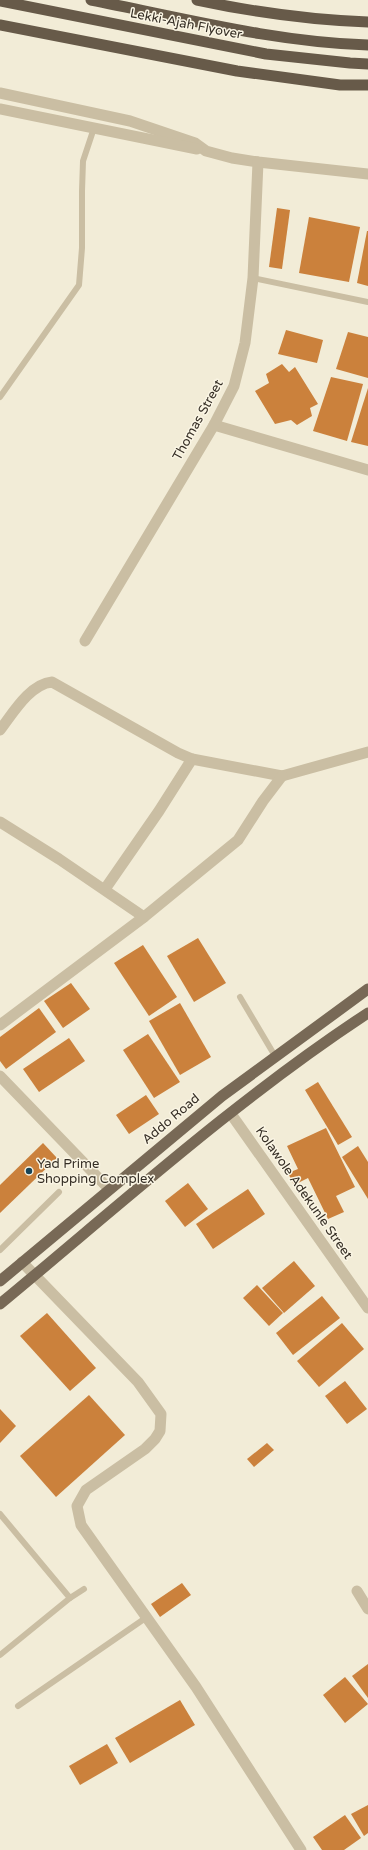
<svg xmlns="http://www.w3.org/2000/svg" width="368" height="1850" font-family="'Varela Round',sans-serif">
<rect width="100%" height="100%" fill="#f2ecd7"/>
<g fill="#cb813c">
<path d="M277,208L290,210L282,269L269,267Z"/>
<path d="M309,217L360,227L349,282L299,273Z"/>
<path d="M367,231H368V286L357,283Z"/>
<path d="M286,330L323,340L317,363L278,354Z"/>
<path d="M348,332L368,337V378L336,369Z"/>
<path d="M282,364L289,372L295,367L318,404L310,408L312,416L297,425L291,420L275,424L255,391L269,383L266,374Z"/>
<path d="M331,377L363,384L347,441L313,431Z"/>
<path d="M368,388V446L351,442Z"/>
<path d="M198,938L226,983L194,1002L167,956Z"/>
<path d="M143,945L177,997L149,1016L114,963Z"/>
<path d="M71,983L90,1009L63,1028L44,1001Z"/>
<path d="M180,1003L211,1057L180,1075L149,1021Z"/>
<path d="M39,1008L56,1032L6,1069L0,1061V1037Z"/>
<path d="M148,1034L180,1082L154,1098L123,1050Z"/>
<path d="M69,1038L85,1061L39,1092L23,1069Z"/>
<path d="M318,1082L352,1137L338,1145L305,1090Z"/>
<path d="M146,1095L159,1114L129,1134L116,1115Z"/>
<path d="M326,1128L355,1187L336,1196L344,1212L328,1219L308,1178L294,1185L288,1173L298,1169L287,1146Z"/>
<path d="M43,1143L57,1158L0,1213V1185Z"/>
<path d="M358,1146L368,1162V1199L342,1157Z"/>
<path d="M188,1183L208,1209L185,1227L165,1201Z"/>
<path d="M248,1189L265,1214L213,1249L196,1224Z"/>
<path d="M294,1261L315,1286L284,1313L262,1288Z"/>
<path d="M257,1285L283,1313L269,1326L243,1298Z"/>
<path d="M322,1296L340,1318L293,1355L276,1333Z"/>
<path d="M47,1313L96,1368L70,1391L20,1336Z"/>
<path d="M342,1323L364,1349L319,1387L297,1361Z"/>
<path d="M345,1381L367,1409L347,1424L325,1396Z"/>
<path d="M89,1395L125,1435L56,1497L20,1456Z"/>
<path d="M0,1409L16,1426L0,1443Z"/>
<path d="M267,1443L274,1450L254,1467L247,1459Z"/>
<path d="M182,1583L191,1595L160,1617L151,1604Z"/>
<path d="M368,1664V1698L352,1676Z"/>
<path d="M345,1677L368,1704L345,1723L323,1695Z"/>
<path d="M180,1700L195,1725L130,1763L115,1738Z"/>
<path d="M107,1744L118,1763L80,1785L69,1766Z"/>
<path d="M368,1805V1833L364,1836L351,1814Z"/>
<path d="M345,1815L361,1838L344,1850H322L313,1837Z"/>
</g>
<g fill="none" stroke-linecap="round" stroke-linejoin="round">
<g stroke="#cabea3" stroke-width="6">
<path d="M253,278L368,302"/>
<path d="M0,397L79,285L82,248V191L83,161L94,128"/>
<path d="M240,997L275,1056"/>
<path d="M0,1250L59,1192"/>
<path d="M0,1514L70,1598L84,1589"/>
<path d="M0,1655L70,1598"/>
<path d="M18,1706L147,1617"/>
</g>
<g stroke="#cabea3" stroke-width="11">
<path d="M0,93L130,121L195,143L206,151L232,158L258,162L368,174"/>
<path d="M0,109L197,149"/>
<path d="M214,425L368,470"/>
<path d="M85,641L214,425L234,386L245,343L253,278L258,162"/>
<path d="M0,730C13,713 30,684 52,682L178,753L192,759L282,776L368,752"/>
<path d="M0,822L59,859L144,917"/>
<path d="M105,889L159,811L192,759"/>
<path d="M0,1025L144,917L238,840L263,801L282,776"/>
<path d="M0,1076L109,1189"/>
<path d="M231,1114L368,1308"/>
<path d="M22,1262L138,1382L161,1414L160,1431L155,1439L145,1449L86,1490L77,1506L81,1525L196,1687L301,1850"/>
<path d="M357,1591L368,1609"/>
</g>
<g stroke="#786956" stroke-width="11">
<path d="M0,1281L222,1096L368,989"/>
<path d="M0,1304C121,1204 237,1099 368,1013"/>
</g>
<g stroke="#675a49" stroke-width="11">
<path d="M91,0C183,18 274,42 368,45"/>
<path d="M197,0C253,12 310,20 368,22"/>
<path d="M0,1L266,54L350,63L368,64"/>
<path d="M0,25L237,71L340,85H368"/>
</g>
</g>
<circle fill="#194558" stroke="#faf5e4" stroke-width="1.5" cx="29" cy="1171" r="4"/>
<g text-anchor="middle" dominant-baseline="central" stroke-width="3" stroke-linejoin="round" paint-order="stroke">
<g font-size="13" fill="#352e25" stroke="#faf5e4">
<text transform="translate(186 24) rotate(11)">Lekki-Ajah Flyover</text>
<text transform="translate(198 420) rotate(-61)">Thomas Street</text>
<text transform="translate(171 1119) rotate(-40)">Addo Road</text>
<text transform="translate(304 1193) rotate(55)">Kolawole Adekunle Street</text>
</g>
<g font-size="13" fill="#352e25" stroke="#faf5e4" text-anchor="start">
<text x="37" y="1164">Yad Prime<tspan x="37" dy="15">Shopping Complex</tspan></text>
</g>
</g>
</svg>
